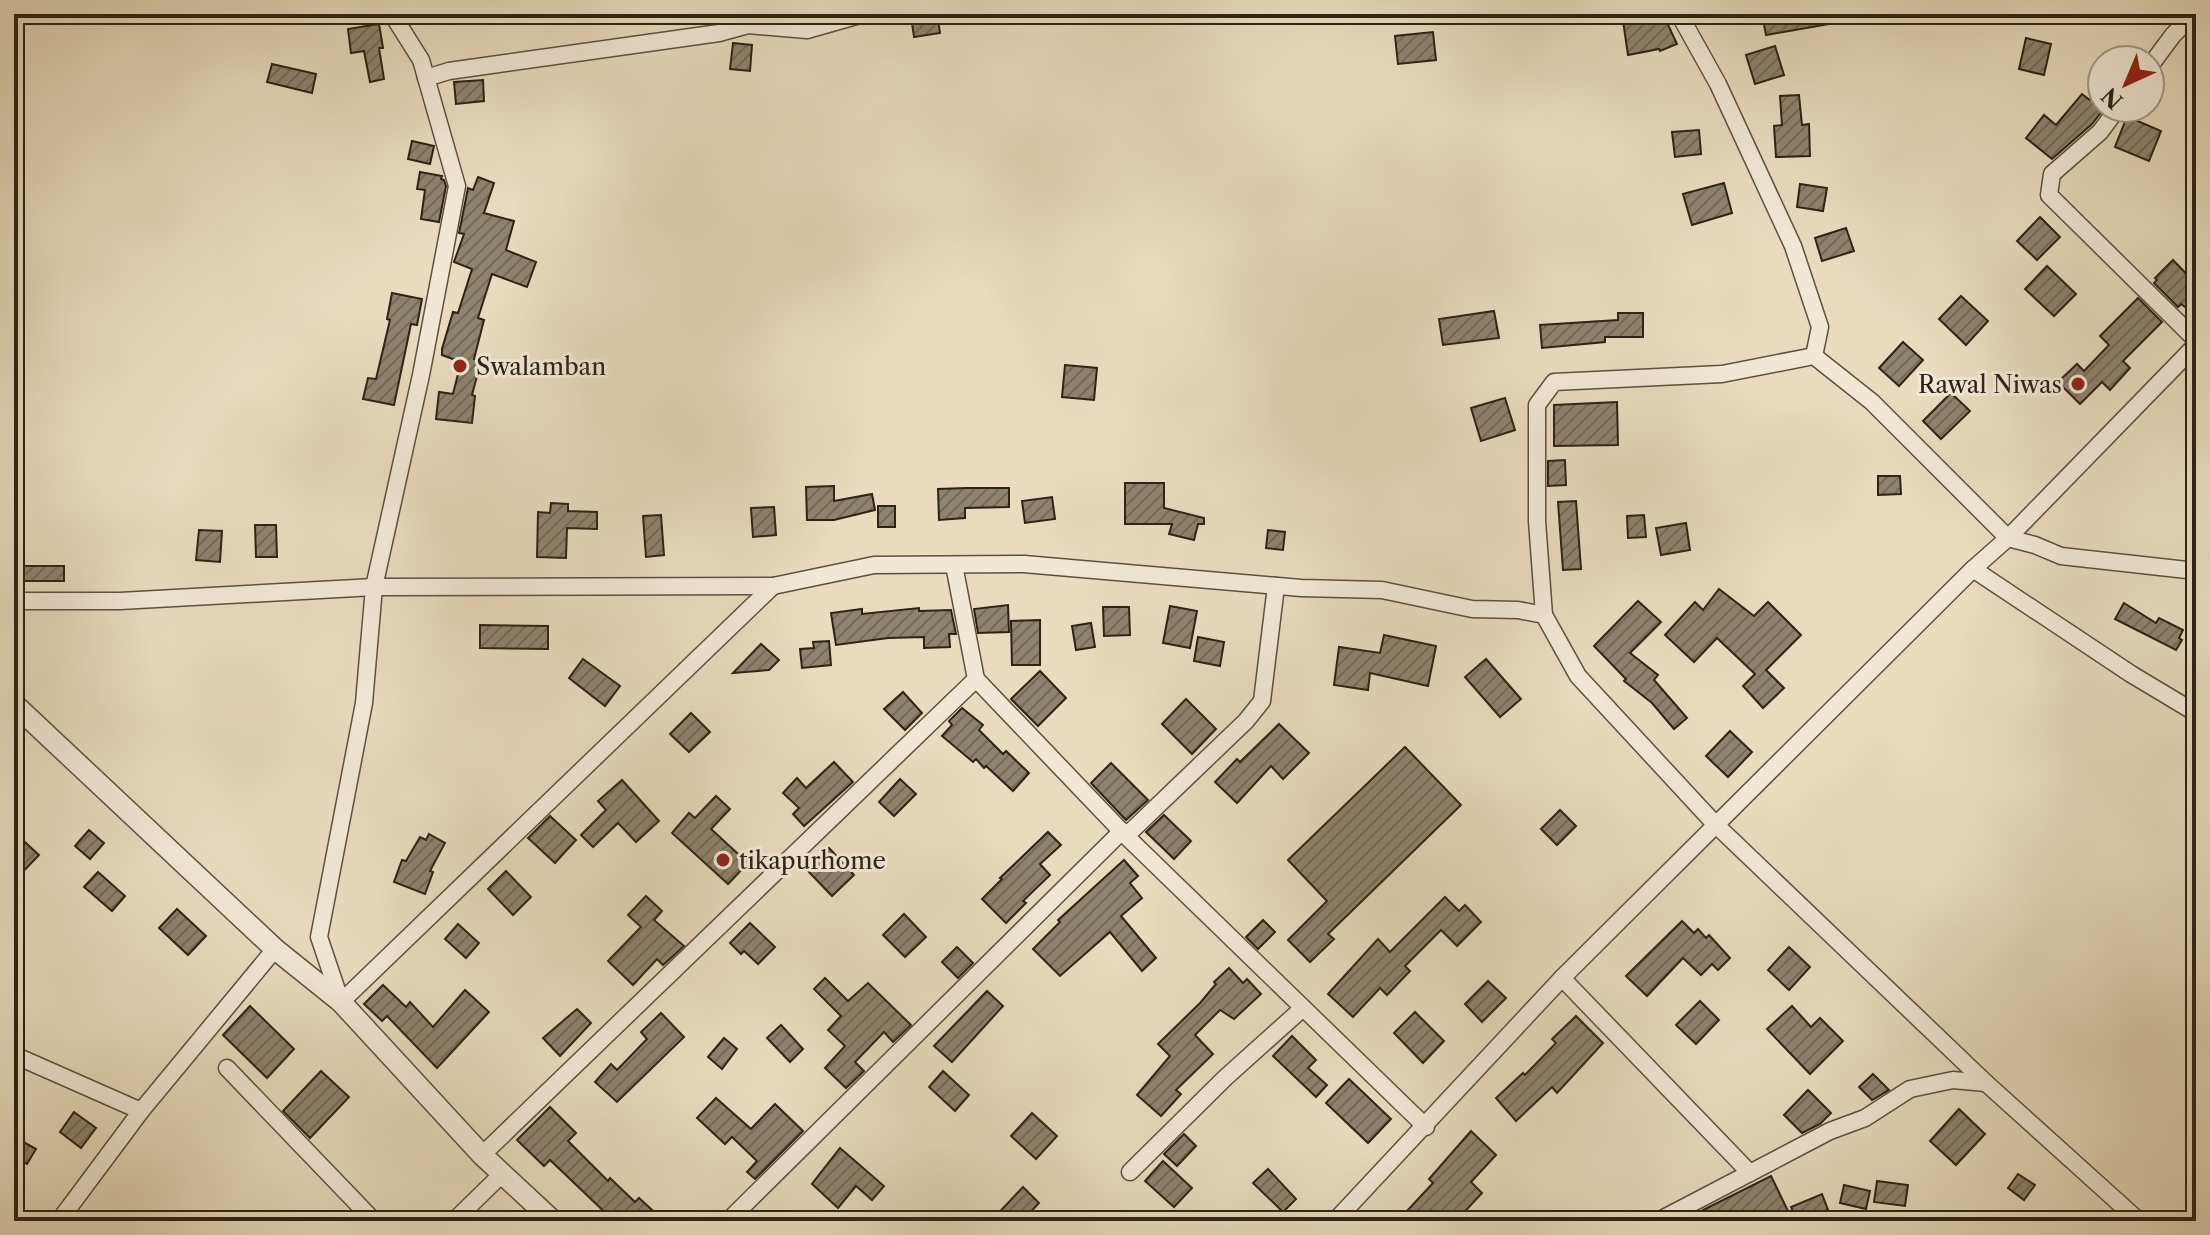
<svg xmlns="http://www.w3.org/2000/svg" width="2210" height="1235" font-family="'Libre Caslon Text',serif">
<defs>
<pattern id="building-hatch" width="6" height="6" patternUnits="userSpaceOnUse" patternTransform="scale(2)"><rect width="6" height="6" fill="#8e836d"/><path d="M-1 1l2-2M0 6l6-6M5 7l2-2" fill="none" stroke="#746b58"/></pattern>
</defs>
<rect width="100%" height="100%" fill="#e8dbbe"/>
<filter id="stains"><feTurbulence type="fractalNoise" baseFrequency=".0025" numOctaves="4"/><feColorMatrix values="0 0 0 0 .2 0 0 0 0 .09 0 0 0 0 .02 0 0 0 .5 -.17"/></filter>
<radialGradient id="worn" r=".72"><stop offset=".6" stop-color="#630" stop-opacity="0"/><stop offset="1" stop-color="#630" stop-opacity=".3"/></radialGradient>
<g fill="url(#building-hatch)" stroke="#2d2315" stroke-width="2">
<path d="M937,14L940,33L914,37L911,16Z"/>
<path d="M1622,14H1663L1677,44L1660,51L1659,49L1628,55Z"/>
<path d="M1762,14H1834L1835,23L1766,35Z"/>
<path d="M379,24L383,48H379L384,79L370,82L364,51L351,53L348,29Z"/>
<path d="M1433,32L1436,60L1398,64L1395,36Z"/>
<path d="M2026,38L2051,44L2044,75L2019,69Z"/>
<path d="M733,43L752,45L750,71L730,69Z"/>
<path d="M1775,46L1784,75L1755,84L1746,55Z"/>
<path d="M272,64L316,74L312,93L267,82Z"/>
<path d="M483,80L484,101L456,104L454,82Z"/>
<path d="M2102,85V111L2092,124L2052,159L2026,138L2044,115L2056,125L2082,94L2090,100Z"/>
<path d="M1799,95L1802,125L1809,124L1810,156L1776,157L1774,126L1782,125L1780,96Z"/>
<path d="M2126,119H2133L2161,131L2149,161L2115,147Z"/>
<path d="M1699,130L1701,154L1675,157L1672,132Z"/>
<path d="M412,141L434,146L430,164L408,159Z"/>
<path d="M420,172L442,176L441,179L444,180L446,186L439,222L421,219L425,190L417,189Z"/>
<path d="M478,177L494,183L484,213L514,221L506,250L536,262L527,287L492,274L478,318L484,320L474,359L481,361L472,395L475,396L472,423L436,419L439,392L453,394L461,362L442,355V349L453,312L458,313L472,269L454,262L464,234L459,233L468,188L473,190Z"/>
<path d="M1724,183L1732,213L1692,225L1683,194Z"/>
<path d="M1800,184L1827,188L1823,211L1797,207Z"/>
<path d="M2040,217L2060,237L2037,260L2017,241Z"/>
<path d="M1846,228L1854,251L1822,261L1815,238Z"/>
<path d="M2173,260L2196,284V296L2185,307L2181,304L2178,307L2154,283L2157,280L2155,278Z"/>
<path d="M2047,266L2076,294L2054,316L2025,289Z"/>
<path d="M392,293L422,299L417,325L411,324L394,405L363,399L368,378L376,379L390,320L387,319Z"/>
<path d="M1961,296L1988,321L1966,345L1939,319Z"/>
<path d="M2138,298L2162,322L2123,361L2130,368L2110,390L2102,382L2080,404L2058,382L2077,364L2084,371L2109,345L2100,336Z"/>
<path d="M1494,311L1499,338L1443,345L1439,319Z"/>
<path d="M1618,313H1643V337H1605V342L1542,348L1540,325L1618,320Z"/>
<path d="M1903,342L1923,360L1899,386L1879,368Z"/>
<path d="M1065,365L1097,368L1094,400L1062,397Z"/>
<path d="M1951,393L1970,411L1941,439L1923,421Z"/>
<path d="M1505,398L1515,430L1481,441L1471,408Z"/>
<path d="M1617,402L1618,445L1554,446V405Z"/>
<path d="M1565,460L1566,485L1548,486V461Z"/>
<path d="M1878,476H1900L1901,494L1878,495Z"/>
<path d="M1125,483H1164V508L1204,518V524H1198L1194,540L1169,534L1172,524H1125Z"/>
<path d="M834,486V501L872,494L875,510L834,520H807L806,487Z"/>
<path d="M967,488H1009V507L965,508V518L939,520L938,489Z"/>
<path d="M1052,497L1055,519L1025,523L1022,501Z"/>
<path d="M1576,501L1581,569L1563,570L1558,502Z"/>
<path d="M551,503L568,504V511L597,512V529L567,528L566,558L537,557L538,512L550,513Z"/>
<rect x="878" y="506" width="17" height="21"/>
<path d="M774,507L776,535L753,537L751,508Z"/>
<path d="M661,515L664,555L646,557L643,516Z"/>
<path d="M1644,515L1646,537L1628,538L1627,516Z"/>
<path d="M1686,523L1690,550L1661,555L1656,528Z"/>
<path d="M255,525H276L277,557H256Z"/>
<path d="M199,530L222,531L220,562L196,560Z"/>
<path d="M1268,530L1285,532L1283,550L1266,548Z"/>
<rect x="14" y="566" width="50" height="15"/>
<path d="M1719,589L1754,616L1768,602L1801,635L1766,670L1784,688L1763,708L1743,686L1755,674L1717,638L1694,662L1665,635L1695,602L1703,610Z"/>
<path d="M1638,601L1661,622L1630,653L1658,675L1654,680L1687,718L1674,729L1652,703L1624,681L1626,679L1594,646Z"/>
<path d="M2124,603L2156,623L2159,618L2183,630L2179,638L2182,640L2176,650L2115,619Z"/>
<path d="M1008,605L1009,632L978,633L974,609Z"/>
<path d="M1170,606L1197,611L1190,648L1163,643Z"/>
<path d="M1103,607H1129L1130,635L1104,636Z"/>
<path d="M919,608V611L951,610L956,634H949L950,647L924,648V637L888,638L836,645L831,613L862,609V614Z"/>
<path d="M1040,620V665H1012L1011,621Z"/>
<path d="M1091,623L1095,647L1076,650L1072,626Z"/>
<path d="M480,625L548,626V649L480,648Z"/>
<path d="M1384,635L1436,646L1428,686L1370,673L1368,690L1334,685L1339,647L1380,653Z"/>
<path d="M1198,637L1224,642L1220,666L1194,661Z"/>
<path d="M829,641L831,665L802,668L800,649L814,648L813,642Z"/>
<path d="M761,644L779,660L769,670L733,673Z"/>
<path d="M583,659L620,686L605,706L569,678Z"/>
<path d="M1486,659L1521,699L1500,717L1465,677Z"/>
<path d="M1040,671L1066,698L1038,726L1011,699Z"/>
<path d="M903,692L922,713L905,730L884,709Z"/>
<path d="M1186,699L1216,729L1192,754L1162,724Z"/>
<path d="M962,708L983,725L979,730L1003,754L1006,751L1029,773L1013,791L986,766L984,768L976,759L973,762L942,736L952,725L949,721Z"/>
<path d="M691,713L710,732L689,752L670,734Z"/>
<path d="M1279,724L1309,753L1283,779L1271,766L1237,803L1215,782L1237,759L1240,762Z"/>
<path d="M1730,731L1752,752L1728,777L1706,756Z"/>
<path d="M1405,747L1461,805L1328,934L1334,939L1310,962L1288,940L1327,901L1288,860Z"/>
<path d="M834,762L853,782L804,826L793,814L799,808L783,793L797,778L806,788Z"/>
<path d="M1111,763L1148,800L1126,820L1091,783Z"/>
<path d="M900,779L916,794L894,816L879,802Z"/>
<path d="M622,780L659,821L636,842L618,823L593,847L581,835L606,810L598,801Z"/>
<path d="M716,796L730,809L711,829L748,863L728,884L672,833L689,813L695,818Z"/>
<path d="M1560,810L1576,826L1557,845L1541,829Z"/>
<path d="M1164,815L1191,841L1174,859L1146,832Z"/>
<path d="M550,816L576,840L555,863L528,838Z"/>
<path d="M89,830L104,843L90,859L75,846Z"/>
<path d="M14,832L39,855L14,881Z"/>
<path d="M1048,832L1061,845L1040,864L1050,875L1023,901L1026,903L1006,923L982,899L1002,879L1000,878Z"/>
<path d="M429,834L445,843L430,871L433,872L425,894L394,882L402,860L406,861L420,837L426,840Z"/>
<path d="M829,848L854,875L832,896L807,870Z"/>
<path d="M1124,860L1138,876L1130,883L1142,898L1121,916L1156,958L1142,971L1110,932L1060,976L1033,949L1060,922L1058,920Z"/>
<path d="M506,871L531,897L513,915L488,889Z"/>
<path d="M98,872L125,896L112,911L84,887Z"/>
<path d="M646,896L662,911L654,920L684,946L663,965L657,959L633,985L608,961L641,927L628,915Z"/>
<path d="M1445,897L1459,911L1465,905L1481,922L1457,946L1441,930L1405,966L1410,971L1387,995L1380,988L1353,1017L1328,994L1378,939L1390,952Z"/>
<path d="M177,909L206,936L188,955L159,928Z"/>
<path d="M904,914L926,937L905,957L883,935Z"/>
<path d="M1263,920L1275,932L1258,949L1246,937Z"/>
<path d="M1682,921L1694,933L1698,929L1706,938L1709,935L1730,958L1718,970L1712,964L1701,975L1683,958L1647,996L1626,976Z"/>
<path d="M750,923L775,947L758,964L744,951L741,954L730,943Z"/>
<path d="M458,924L479,943L466,958L445,939Z"/>
<path d="M957,947L973,963L958,978L942,962Z"/>
<path d="M1789,947L1810,967L1789,990L1768,970Z"/>
<path d="M1229,968L1243,983L1247,979L1261,994L1234,1019L1220,1010L1195,1035L1213,1054L1176,1090L1181,1094L1161,1116L1137,1095L1170,1056L1158,1044L1200,1003L1216,984L1214,982Z"/>
<path d="M825,978L848,1001L868,983L911,1025L893,1042L884,1032L855,1062L864,1071L846,1088L825,1068L845,1046L828,1030L841,1016L814,989Z"/>
<path d="M1488,981L1506,998L1482,1022L1465,1004Z"/>
<path d="M383,985L406,1007L410,1002L433,1027L465,990L489,1012L437,1068L387,1016L382,1021L364,1004Z"/>
<path d="M987,991L1003,1006L952,1062L934,1046Z"/>
<path d="M1700,1001L1719,1020L1696,1044L1676,1025Z"/>
<path d="M250,1006L294,1049L267,1078L223,1035Z"/>
<path d="M1792,1006L1811,1027L1820,1018L1843,1041L1810,1074L1767,1029Z"/>
<path d="M577,1009L591,1023L560,1056L543,1038Z"/>
<path d="M1415,1012L1444,1041L1423,1063L1394,1033Z"/>
<path d="M661,1013L684,1037L617,1102L595,1082L611,1064L617,1070L647,1039L641,1032Z"/>
<path d="M1576,1016L1603,1043L1557,1093L1552,1087L1516,1121L1496,1098L1523,1073L1525,1075L1556,1043L1552,1039Z"/>
<path d="M781,1025L803,1049L790,1062L767,1038Z"/>
<path d="M1292,1036L1316,1060L1308,1068L1327,1085L1316,1097L1273,1056Z"/>
<path d="M724,1038L737,1049L722,1069L708,1057Z"/>
<path d="M321,1071L349,1097L310,1138L283,1111Z"/>
<path d="M943,1071L969,1095L955,1111L929,1087Z"/>
<path d="M1873,1074L1889,1090L1872,1100L1859,1087Z"/>
<path d="M1349,1079L1391,1119L1368,1143L1326,1103Z"/>
<path d="M1808,1090L1831,1113L1820,1124L1802,1133L1784,1115Z"/>
<path d="M716,1098L751,1129L775,1104L803,1131L755,1179L747,1172L757,1161L732,1137L725,1144L697,1118Z"/>
<path d="M550,1107L576,1133L568,1141L608,1181L610,1178L635,1202L639,1198L664,1221H614L550,1160L544,1166L517,1140Z"/>
<path d="M1959,1109L1985,1134L1956,1165L1930,1141Z"/>
<path d="M74,1112L96,1128L81,1148L60,1132Z"/>
<path d="M1032,1113L1057,1136L1036,1159L1011,1136Z"/>
<path d="M1471,1131L1496,1155L1471,1182L1482,1193L1456,1221H1418L1407,1211L1433,1183L1429,1179Z"/>
<path d="M1184,1134L1196,1146L1177,1166L1164,1154Z"/>
<path d="M14,1137L36,1149L27,1164L14,1157Z"/>
<path d="M840,1148L884,1186L872,1200L856,1186L838,1208L812,1184Z"/>
<path d="M1163,1161L1192,1188L1174,1207L1145,1181Z"/>
<path d="M1268,1169L1296,1199L1283,1212L1253,1183Z"/>
<path d="M2018,1174L2035,1185L2024,1200L2008,1188Z"/>
<path d="M1771,1176L1789,1213L1772,1221H1753L1748,1211L1723,1221H1708L1703,1210Z"/>
<path d="M1877,1181L1908,1185L1905,1206L1874,1202Z"/>
<path d="M1844,1185L1870,1191L1866,1209L1840,1203Z"/>
<path d="M1023,1187L1039,1203L1022,1221H991Z"/>
<path d="M1822,1194L1828,1210L1797,1221L1791,1207Z"/>
</g>
<g fill="none" stroke-linecap="round" stroke-linejoin="round">
<defs>
<g id="minor">
<path d="M392,14L421,60L457,186L421,375L374,587L364,703L319,937L341,1002L773,586"/>
<path d="M1679,14L1718,84L1793,246L1820,327L1814,356"/>
<path d="M2150,66L2173,35L2194,14"/>
<path d="M426,78L449,71L719,33L748,25L807,30L863,14"/>
<path d="M2118,108L2100,132L2052,174L2049,195L2196,340"/>
<path d="M954,565L976,679L1126,836L1426,1127"/>
<path d="M1973,569L2131,674L2196,713"/>
<path d="M14,601H120L374,587L773,586L874,565L1024,564L1301,588L1382,590L1472,609L1518,610L1544,615L1578,676L1715,824L1986,1083L2139,1221"/>
<path d="M1544,615L1537,521V405L1554,382L1722,374L1814,356L1872,402L2008,538L2035,545L2061,556L2196,571"/>
<path d="M1126,836L1246,721L1262,701L1276,586"/>
<path d="M1562,978L1750,1173"/>
<path d="M14,1055L141,1111"/>
<path d="M227,1068L374,1221"/>
<path d="M482,1155L976,679"/>
<path d="M1130,1172L1225,1078L1303,1008"/>
<path d="M59,1221L141,1111L275,949"/>
<path d="M454,1221L502,1174"/>
<path d="M728,1221L1122,831"/>
<path d="M1335,1221L1562,978L1973,569L2008,538L2196,345"/>
<path d="M1658,1221L1830,1131L1865,1118L1910,1089L1953,1080L1986,1083"/>
</g>
<path id="tertiary" d="M14,704L275,949L341,1002L482,1155L553,1221"/>
</defs>
<use href="#minor" stroke="#5c513f" stroke-width="19"/>
<use href="#tertiary" stroke="#5c513f" stroke-width="23"/>
<use href="#minor" stroke="#f0e8d5" stroke-width="16"/>
<use href="#tertiary" stroke="#f0e8d5" stroke-width="20"/>
</g>
<g fill="#8f2418" stroke="#f0e8d5" stroke-width="3">
<circle cx="460" cy="366" r="8"/>
<circle cx="2078" cy="384" r="8"/>
<circle cx="723" cy="860" r="8"/>
</g>
<g text-anchor="middle" dominant-baseline="central" stroke-width="6" stroke-linejoin="round" paint-order="stroke">
<g font-size="24" fill="#2d2315" stroke="#f0e8d5" text-anchor="start">
<text x="476" y="366">Swalamban</text>
<text x="2062" y="384" text-anchor="end">Rawal Niwas</text>
<text x="739" y="860">tikapurhome</text>
</g>
</g>
<rect width="2210" height="1235" fill="none" stroke="#e8dbbe" stroke-width="48"/>
<rect x="16" y="16" width="2178" height="1203" fill="none" stroke="#2d2315" stroke-width="4"/>
<rect x="24" y="24" width="2162" height="1187" fill="none" stroke="#2d2315" stroke-width="2"/>
<g transform="translate(2126 84) rotate(224)"><circle r="38" fill="#f0e8d5" stroke="#a29988" stroke-width="2"/>
<path d="M0-6L14 30L0 20L-14 30Z" fill="#8f2418"/>
<text y="-12" font-size="22" font-weight="bold" text-anchor="middle" fill="#2d2315">N</text>
</g>
<rect width="100%" height="100%" filter="url(#stains)"/>
<rect width="100%" height="100%" fill="url(#worn)"/>
</svg>
